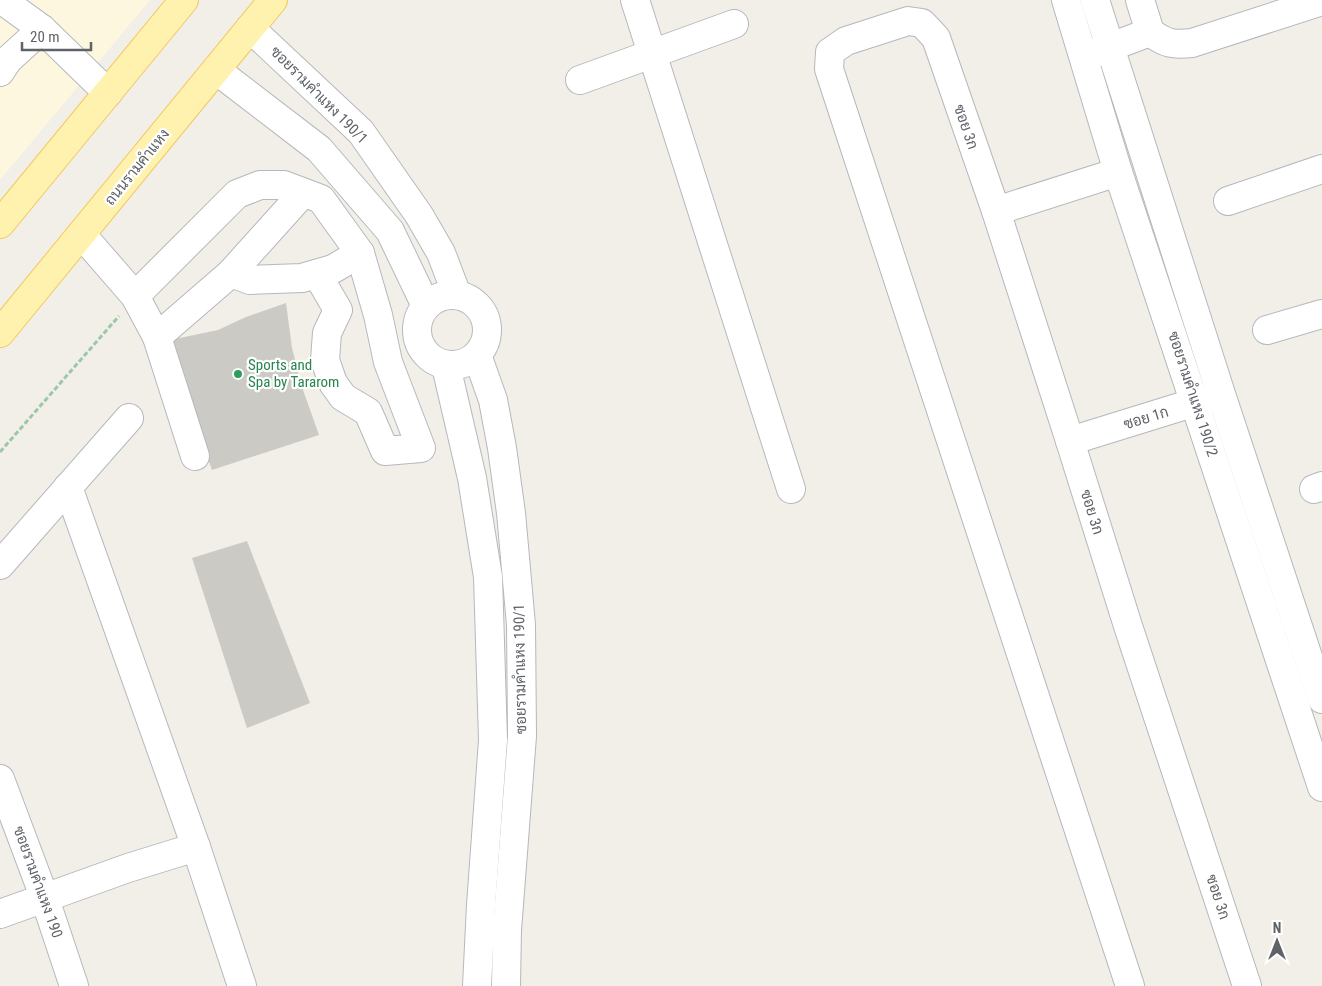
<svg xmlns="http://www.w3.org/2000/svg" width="1322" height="986" font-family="'Roboto Condensed',Sarabun,sans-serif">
<rect width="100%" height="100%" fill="#f1efe8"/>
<path fill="#fef7e0" d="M0,0H150L0,180Z"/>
<g fill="#cccac5">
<path d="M286,303L292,348L302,387L319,435L212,470L173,361L170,340L218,330L246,317Z"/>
<path d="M247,541L310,703L247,728L192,558Z"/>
</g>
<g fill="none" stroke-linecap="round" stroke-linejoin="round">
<defs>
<g id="minor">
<path d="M2,0L42,29L108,93"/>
<path d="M635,0L791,489"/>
<path d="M1066,0L1118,172L1322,787"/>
<path d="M1095,0L1221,394L1322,699"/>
<path d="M1140,0L1150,32"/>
<path d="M250,28L361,132L419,215L441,253L457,295"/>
<path d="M1092,54L1150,32C1166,44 1173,45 1192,43L1322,1"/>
<path d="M216,70L319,149L390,231L426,306"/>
<path d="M0,72L8,60L42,29"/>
<path d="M580,80L734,24"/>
<path d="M1228,201L1322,169"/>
<path d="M996,211L1118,172"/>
<path d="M82,235L135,296L157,337L231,273L250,280L302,278L333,269L360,253"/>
<path d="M231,273L303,193"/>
<circle cx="452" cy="330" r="35"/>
<path d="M135,296L237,194L260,185H284L321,199L360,253L378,315L388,362L421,448L385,451L368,412L343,397L333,383L325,360L327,333L338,310L317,274"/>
<path d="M1267,330L1322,314"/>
<path d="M157,337L195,456"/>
<path d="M477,355L493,400L502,448L511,513L521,625L522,736L507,930L506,986"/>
<path d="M446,366L472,478L488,577L493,740L481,905L477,986"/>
<path d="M1070,441L1212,397"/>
<path d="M68,487L196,847L242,986"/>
<path d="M1314,489L1322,486"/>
<path d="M0,565L129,418"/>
<path d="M0,779L45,899L74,986"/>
<path d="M0,914L128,868L196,847"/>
<path d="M1130,986L829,69L830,52L846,41L908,21L922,23L936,38L996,211L1070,441L1128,626L1247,986"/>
</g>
<g id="major">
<path d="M0,224L184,0"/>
<path d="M0,333L273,0"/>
</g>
</defs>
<use href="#minor" stroke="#b5b8bc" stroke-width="30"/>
<use href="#major" stroke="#f2c960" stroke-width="30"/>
<path stroke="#9cc7a9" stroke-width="3" stroke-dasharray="5 2.5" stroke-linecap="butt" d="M0,452L119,316"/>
<use href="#minor" stroke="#fff" stroke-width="28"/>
<use href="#major" stroke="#fff2af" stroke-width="28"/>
</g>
<circle fill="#2e9e5b" stroke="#fff" stroke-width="2" cx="238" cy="374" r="5"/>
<g text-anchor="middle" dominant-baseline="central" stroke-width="4.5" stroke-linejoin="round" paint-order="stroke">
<g font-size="15" fill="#5f6368" stroke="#fff">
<text transform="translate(319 95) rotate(45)">ซอยรามคำแหง 190/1</text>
<text transform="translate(966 127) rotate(71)">ซอย 3ก</text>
<text transform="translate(137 167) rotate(-51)">ถนนรามคำแหง</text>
<text transform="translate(1193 394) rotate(72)">ซอยรามคำแหง 190/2</text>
<text transform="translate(1146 418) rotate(-17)">ซอย 1ก</text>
<text transform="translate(1092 512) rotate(73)">ซอย 3ก</text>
<text transform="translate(520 669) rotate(-91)">ซอยรามคำแหง 190/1</text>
<text transform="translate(38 882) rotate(70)">ซอยรามคำแหง 190</text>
<text transform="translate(1218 897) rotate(72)">ซอย 3ก</text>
</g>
<g font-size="15" fill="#27864d" stroke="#fff" text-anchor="start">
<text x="248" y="365">Sports and<tspan x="248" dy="17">Spa by Tararom</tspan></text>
</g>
</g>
<g transform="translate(1277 941)" stroke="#ffffff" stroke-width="4" paint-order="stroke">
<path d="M0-4L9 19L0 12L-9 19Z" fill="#5f6368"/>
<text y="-8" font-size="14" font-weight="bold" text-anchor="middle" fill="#5f6368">N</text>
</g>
<path d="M22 42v8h69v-8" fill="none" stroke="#5f6368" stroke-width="2.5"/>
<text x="30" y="42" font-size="15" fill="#5f6368" stroke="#ffffff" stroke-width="4" paint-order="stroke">20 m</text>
</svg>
